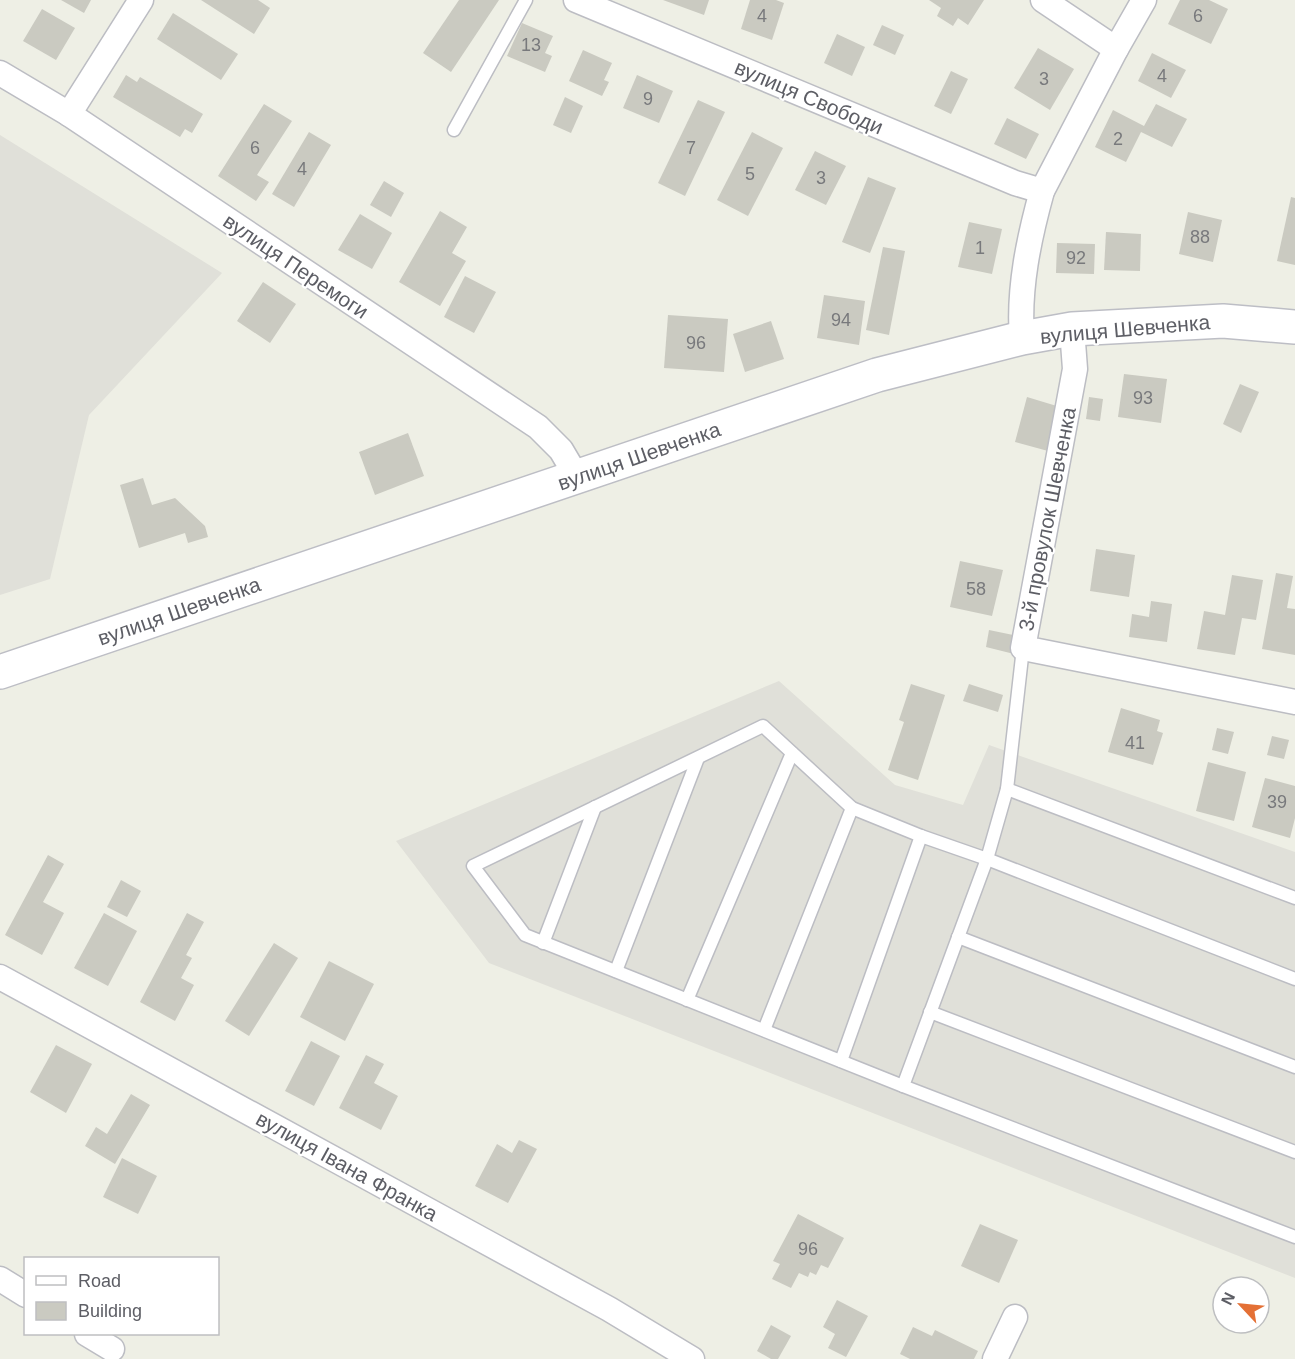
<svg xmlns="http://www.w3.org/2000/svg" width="1295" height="1359" font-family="Helvetica,sans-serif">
<rect width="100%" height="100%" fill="#eeefe5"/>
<g fill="#e0e0d9">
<path d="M0,135L222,273L89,415L50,579L0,595Z"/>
<path d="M779,681L895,785L963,805L989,745L1295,852V1278L489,963L396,841Z"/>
</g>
<g fill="#cacac1">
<path d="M61,0H91L84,13Z"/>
<path d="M201,0H258L270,8L254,34Z"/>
<path d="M459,0H499L451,72L423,53Z"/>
<path d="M663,0H709L704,15Z"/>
<path d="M750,0H776L784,3L772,40L741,29Z"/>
<path d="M929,0H984L968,25L958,18L953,26L937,16L941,8Z"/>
<path d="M1180,0H1209L1228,9L1211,44L1168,24Z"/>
<path d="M42,9L75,28L56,60L23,41Z"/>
<path d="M173,13L238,54L221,80L157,39Z"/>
<path d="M522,23L553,36L545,53L552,56L545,72L507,56Z"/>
<path d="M882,25L904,35L895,55L873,45Z"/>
<path d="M837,34L865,47L852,76L824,63Z"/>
<path d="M1038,48L1074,69L1050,110L1014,88Z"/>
<path d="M583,50L612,63L604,80L609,82L602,96L569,81Z"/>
<path d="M1152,53L1186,70L1171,98L1138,81Z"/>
<path d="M951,71L968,79L951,114L934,106Z"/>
<path d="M126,75L137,82L140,77L203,114L192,133L185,129L180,137L113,97Z"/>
<path d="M637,75L673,91L659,123L623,108Z"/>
<path d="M565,97L583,106L571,133L553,125Z"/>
<path d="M698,100L725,112L685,196L658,183Z"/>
<path d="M264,104L292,121L257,175L269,182L256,201L218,176Z"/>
<path d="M1156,104L1187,119L1172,147L1141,132L1126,162L1095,147L1113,110L1144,126Z"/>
<path d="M1007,118L1039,134L1026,159L994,144Z"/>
<path d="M309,132L331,145L294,207L272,194Z"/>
<path d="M752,132L783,148L748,216L717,200Z"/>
<path d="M815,151L846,166L826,205L795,190Z"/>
<path d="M868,177L896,188L870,253L842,242Z"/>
<path d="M384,181L404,193L391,217L370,205Z"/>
<path d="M1291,197L1295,198V265L1277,261Z"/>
<path d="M440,211L467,227L452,253L466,261L440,306L399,282Z"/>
<path d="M1188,212L1222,220L1213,262L1179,254Z"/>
<path d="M360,214L392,233L372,269L338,250Z"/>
<path d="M969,222L1002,229L992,274L958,267Z"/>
<path d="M1106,232L1141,234L1140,271L1104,270Z"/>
<path d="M1057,243L1095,244L1094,274L1056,273Z"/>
<path d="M883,247L905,251L889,335L866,330Z"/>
<path d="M465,276L496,292L474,333L444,317Z"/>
<path d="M263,282L296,304L270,343L237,321Z"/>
<path d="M824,295L865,301L859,345L817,338Z"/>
<path d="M668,315L728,319L724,372L664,368Z"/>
<path d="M771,321L784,359L745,372L733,334Z"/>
<path d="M1124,374L1167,379L1161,423L1118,417Z"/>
<path d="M1240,384L1259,392L1241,433L1223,424Z"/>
<path d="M1027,397L1060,407L1048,451L1015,442Z"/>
<path d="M1089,397L1103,399L1100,421L1086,419Z"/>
<path d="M408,433L424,476L375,495L359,452Z"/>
<path d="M143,478L152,505L175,498L205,526L208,537L188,543L185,533L139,548L120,485Z"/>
<path d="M1096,549L1135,555L1129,597L1090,591Z"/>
<path d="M960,561L1003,570L992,616L950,607Z"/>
<path d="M1276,573L1293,576L1287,608L1295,609V655L1262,649Z"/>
<path d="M1232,575L1263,580L1256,620L1242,618L1235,655L1197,649L1204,611L1225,615Z"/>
<path d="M1151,601L1172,604L1167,642L1129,637L1132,614L1149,617Z"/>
<path d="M989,630L1018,636L1014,654L986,647Z"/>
<path d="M911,684L945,695L918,780L888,770L904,722L899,720Z"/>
<path d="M969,684L1003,695L998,712L963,701Z"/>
<path d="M1121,708L1160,720L1157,731L1163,733L1153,765L1108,752Z"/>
<path d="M1217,728L1234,732L1228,754L1212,750Z"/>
<path d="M1272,736L1289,740L1284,759L1267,755Z"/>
<path d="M1208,762L1246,772L1234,821L1196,811Z"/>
<path d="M1265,778L1295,786V818L1290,838L1252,827Z"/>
<path d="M48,855L64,864L43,902L64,913L42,955L5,935Z"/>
<path d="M121,880L141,891L127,917L107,907Z"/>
<path d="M104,913L137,931L108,986L74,968Z"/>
<path d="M187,913L204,922L186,955L192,958L181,978L194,985L175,1021L140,1002Z"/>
<path d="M274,943L298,958L249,1036L225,1021Z"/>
<path d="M329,961L374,984L345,1041L300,1017Z"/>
<path d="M311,1041L340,1056L314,1106L285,1091Z"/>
<path d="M56,1045L92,1064L66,1113L30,1092Z"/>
<path d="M366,1055L384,1064L374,1083L398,1096L381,1130L339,1108Z"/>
<path d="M131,1094L150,1105L115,1164L85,1146L96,1127L107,1134Z"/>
<path d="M519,1140L537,1149L508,1203L475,1186L497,1144L512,1153Z"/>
<path d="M122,1158L157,1176L138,1214L103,1197Z"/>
<path d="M798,1214L844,1238L828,1268L821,1265L816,1275L810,1272L808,1277L799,1273L791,1288L772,1279L780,1264L773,1261Z"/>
<path d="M980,1224L1018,1240L999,1283L961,1266Z"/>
<path d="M837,1300L868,1316L846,1357L828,1348L835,1334L823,1327Z"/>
<path d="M771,1325L791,1336L778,1359H771L757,1351Z"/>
<path d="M913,1327L932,1336L935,1330L978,1351L974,1359H910L900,1354Z"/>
</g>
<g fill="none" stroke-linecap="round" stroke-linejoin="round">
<defs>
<g id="service">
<path d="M454,130L526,0"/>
<path d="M1023,648L1007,789L987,859L903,1086L1295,1237"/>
<path d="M1007,789L1295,898"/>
<path d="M958,937L1295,1067"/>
<path d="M543,943L595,807"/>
<path d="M616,971L698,758"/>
<path d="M687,1000L792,753"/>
<path d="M930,1012L1295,1152"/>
<path d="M764,1030L852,808"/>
<path d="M841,1061L921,836"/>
<path d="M903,1086L525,935L473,866L763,726L852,808L921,836L987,859L1295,979"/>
</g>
<g id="minor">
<path d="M576,0L1015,183L1042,191"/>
<path d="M1043,0L1116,49"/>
<path d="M0,73L69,114L538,427L561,450L577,477"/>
<path d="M69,114L141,0"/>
<path d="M1072,329L1075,369L1023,648L1295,702"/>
<path d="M1022,338C1018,289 1029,238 1042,191L1116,49L1144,0"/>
<path d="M0,977L609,1309L692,1359"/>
<path d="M0,1279L26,1295"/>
<path d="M87,1334L112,1349"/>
<path d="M995,1359L1015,1317"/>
</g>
<path id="secondary" d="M0,672L877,375L1022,338L1072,329L1223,321L1295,327"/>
</defs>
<use href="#service" stroke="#bcbdc3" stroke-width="15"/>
<use href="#minor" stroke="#bcbdc3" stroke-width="27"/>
<use href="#secondary" stroke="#bdbec5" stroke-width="36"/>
<use href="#service" stroke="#fff" stroke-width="12"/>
<use href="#minor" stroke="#fff" stroke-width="24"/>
<use href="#secondary" stroke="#fff" stroke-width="33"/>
</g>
<g text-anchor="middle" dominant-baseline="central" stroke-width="4.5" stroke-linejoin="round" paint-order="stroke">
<g font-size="18" fill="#78797c">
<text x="762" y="16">4</text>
<text x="1198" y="16">6</text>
<text x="531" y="45">13</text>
<text x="1162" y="76">4</text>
<text x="1044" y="79">3</text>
<text x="648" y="99">9</text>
<text x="1118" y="139">2</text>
<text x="255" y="148">6</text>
<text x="691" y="148">7</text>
<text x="302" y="169">4</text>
<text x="750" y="174">5</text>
<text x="821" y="178">3</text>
<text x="1200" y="237">88</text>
<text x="980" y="248">1</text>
<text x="1076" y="258">92</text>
<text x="841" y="320">94</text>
<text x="696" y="343">96</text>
<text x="1143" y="398">93</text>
<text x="976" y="589">58</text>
<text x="1135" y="743">41</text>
<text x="1277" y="802">39</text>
<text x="808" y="1249">96</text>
</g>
<g font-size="21" fill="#5d5e65" stroke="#fff">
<text transform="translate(809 97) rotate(23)">вулиця Свободи</text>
<text transform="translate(296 266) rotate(34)">вулиця Перемоги</text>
<text transform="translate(1125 329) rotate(-5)">вулиця Шевченка</text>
<text transform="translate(639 456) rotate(-19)">вулиця Шевченка</text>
<text transform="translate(1047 519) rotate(-79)">3-й провулок Шевченка</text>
<text transform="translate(179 611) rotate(-19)">вулиця Шевченка</text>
<text transform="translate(347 1166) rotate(29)">вулиця Івана Франка</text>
</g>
</g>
<rect x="24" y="1257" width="195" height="78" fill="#ffffff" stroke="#bebfc1" stroke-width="1.5"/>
<rect x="36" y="1276" width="30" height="9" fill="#ffffff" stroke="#bebfc1" stroke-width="1.5"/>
<text x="78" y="1287" font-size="18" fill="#5d5e65">Road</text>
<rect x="36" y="1302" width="30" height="18" fill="#cacac1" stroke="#bebfc1" stroke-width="1.5"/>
<text x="78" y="1317" font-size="18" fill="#5d5e65">Building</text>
<g transform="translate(1241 1305) rotate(296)"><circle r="28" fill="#ffffff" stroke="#bebfc1" stroke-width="1.5"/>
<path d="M0-4.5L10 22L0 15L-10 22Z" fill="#e47035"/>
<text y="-9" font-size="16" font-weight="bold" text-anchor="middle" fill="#5d5e65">N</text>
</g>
</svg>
